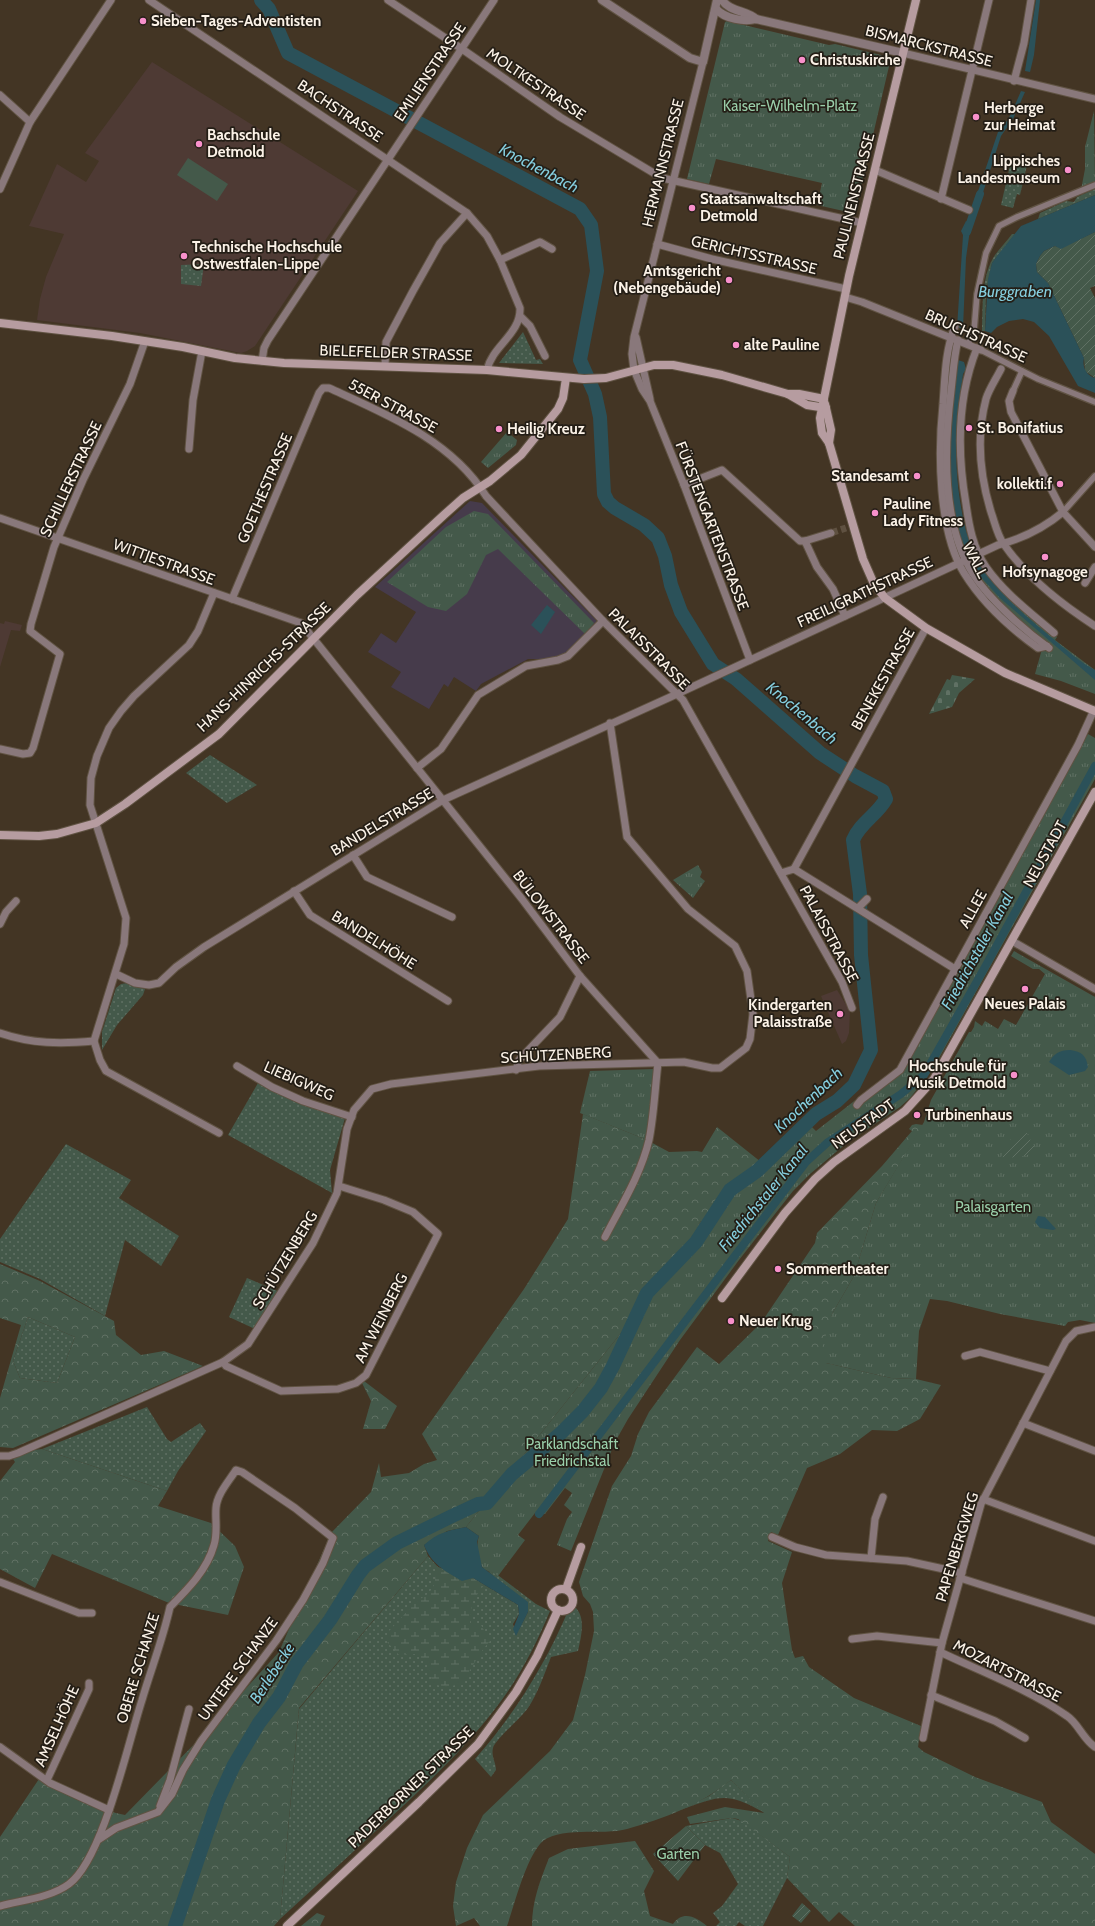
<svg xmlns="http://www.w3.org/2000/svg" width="1095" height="1926" font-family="Cabin,sans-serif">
<defs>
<pattern id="grass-dots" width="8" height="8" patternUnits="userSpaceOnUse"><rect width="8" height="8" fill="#44594a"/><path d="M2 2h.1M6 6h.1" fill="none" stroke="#607164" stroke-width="1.8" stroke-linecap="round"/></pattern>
<pattern id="forest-crowns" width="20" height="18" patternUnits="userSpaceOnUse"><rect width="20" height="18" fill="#44594a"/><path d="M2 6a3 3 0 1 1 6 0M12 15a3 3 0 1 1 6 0" fill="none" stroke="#607164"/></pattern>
<pattern id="wetland-marsh" width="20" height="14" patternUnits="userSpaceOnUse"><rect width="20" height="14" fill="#44594a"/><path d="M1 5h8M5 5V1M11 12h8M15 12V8" fill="none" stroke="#607164"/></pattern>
<pattern id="cemetery-stones" width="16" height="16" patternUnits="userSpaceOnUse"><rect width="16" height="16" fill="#44594a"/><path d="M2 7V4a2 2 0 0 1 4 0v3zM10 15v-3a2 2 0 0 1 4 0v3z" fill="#607164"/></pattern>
<pattern id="park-tufts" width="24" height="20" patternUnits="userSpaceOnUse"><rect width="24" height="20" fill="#44594a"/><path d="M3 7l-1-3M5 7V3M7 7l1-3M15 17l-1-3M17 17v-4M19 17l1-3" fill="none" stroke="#607164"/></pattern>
<pattern id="garden-furrows" width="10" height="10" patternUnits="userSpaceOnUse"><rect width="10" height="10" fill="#44594a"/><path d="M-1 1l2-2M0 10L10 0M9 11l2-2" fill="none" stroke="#607164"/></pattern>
</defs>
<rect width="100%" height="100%" fill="#433524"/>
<path fill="#463b4b" d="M470,501L482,503L597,621L564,655L555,659H528L481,684L476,691L454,677L448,687L444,684L429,709L391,687L401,672L368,652L381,633L396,643L416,612L375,587Z"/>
<g fill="#4e3a34">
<path d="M152,62L358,191L255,346L247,351L241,353L140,333L37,320L40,299L46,277L64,234L29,226L57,164L86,182L99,161L85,153Z"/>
<path d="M5,621L22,625L20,631L11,630L0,667V623L4,624Z"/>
<path d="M837,990L850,1011L849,1033L846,1041L842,1044L821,996Z"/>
</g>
<g fill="url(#grass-dots)">
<path d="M1022,160L1028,161L1020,195L1017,194L1013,208L1001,205L1011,161L1021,164Z"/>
<path d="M1095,189V195L1038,219L1040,213L1066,201L1074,202L1077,197Z"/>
<path d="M1012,234H1015L992,263L986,292L985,331H982C983,306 981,276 995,255C1000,248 1007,241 1012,234Z"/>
<path d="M204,264L201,286L181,284V265Z"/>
<path d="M523,332L536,360L540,359L543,364L499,363Z"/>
<path d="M210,755L257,785L227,803L186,773Z"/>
<path d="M127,983L145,989L143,995L117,1025L102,1050V1032L116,988L121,984Z"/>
<path d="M258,1083L277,1093L345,1118L330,1170L332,1193L228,1135Z"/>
<path d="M66,1144L131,1180L119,1198L179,1236L161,1266L125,1240L105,1316L40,1279L0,1262V1239Z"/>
<path d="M247,1278L280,1292L255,1329L229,1317Z"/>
<path d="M28,1317L75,1337L57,1383L20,1378L13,1361Z"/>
<path d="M147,1407L167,1439L171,1442L200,1423L206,1431L178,1471L167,1491L42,1449Z"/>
<path d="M428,1556L438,1567L473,1578L518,1605L519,1614L513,1624L516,1635L528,1612L488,1571L495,1573L536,1604L550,1611C536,1645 518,1680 495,1709C464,1749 427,1784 390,1818C353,1852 317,1885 280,1919L299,1709Z"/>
<path d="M576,1608C586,1619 581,1637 578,1651L551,1657C544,1675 538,1693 528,1708C520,1719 495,1740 493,1748C491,1757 496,1762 496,1770L491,1777L475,1759C514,1715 545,1665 568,1611Z"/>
<path d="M731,1780L765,1813C725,1791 721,1796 680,1810L709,1796Z"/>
<path d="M732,1818L742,1821L790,1857L787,1878L763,1926H745L739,1922L736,1926H716L720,1922L713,1913L722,1906L738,1884L720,1853L705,1845L686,1826Z"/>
</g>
<g fill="url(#forest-crowns)" fill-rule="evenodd">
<path d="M583,1114L647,1140L669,1152L697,1151L702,1152L717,1127L761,1162L707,1225L701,1221L698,1225L704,1229L466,1527L447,1531L424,1545L428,1556L299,1708L280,1919L274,1926H0V1837L39,1779C64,1796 95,1809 125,1815L211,1727L279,1652L331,1533L371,1492L379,1463L381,1477L409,1473L424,1464L437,1460L422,1434L524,1289L568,1219Z"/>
<path d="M916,1124L923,1125L876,1203L854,1276L832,1314L826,1363L891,1378L916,1379L941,1385L920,1419L897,1431L872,1430L840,1454L807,1468L778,1535L771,1532L768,1541L792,1552L782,1583L792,1650L795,1658L803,1656L809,1667L854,1698L921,1726L918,1747L924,1752L975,1777L1042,1802L1051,1822L1095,1854V1926H855L839,1912L829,1922L787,1878L790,1857L738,1819L732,1818L690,1824L687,1817L725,1807L764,1813L731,1780C702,1804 663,1819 627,1829C603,1836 556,1825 540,1844C525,1862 515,1903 507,1926H480L474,1918L456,1926L453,1906L456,1882L467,1848L483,1815L550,1751L573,1720L585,1675L594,1631L593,1612L590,1604L583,1596L579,1582L612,1486L631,1456L638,1434L649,1412L697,1347L719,1364L761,1323L815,1243L817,1233L882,1166L912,1131L909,1129L912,1125Z"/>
<path d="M0,1264L40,1281L114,1321L116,1335L141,1355L164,1351L203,1366L13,1448L0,1447V1398L21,1325L0,1318ZM28,1317L75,1337L57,1383L20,1378L13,1361Z"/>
<path d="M364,1381L397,1406L385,1429H363L371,1401L362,1383Z"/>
<path d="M42,1449L167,1491L158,1506L211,1523L235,1546L244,1567L228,1615L169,1603L52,1554L35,1588L0,1569V1481L15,1462L9,1453Z"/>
<path d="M635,1841L654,1871L644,1891L650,1916L673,1924C683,1910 696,1917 707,1926H532C532,1901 540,1881 549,1858L568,1849Z"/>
<path d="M317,1913L325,1916L320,1926H301Z"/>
</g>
<path fill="url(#wetland-marsh)" d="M438,1567L462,1581L473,1578L484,1585L472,1602L470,1624L481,1625L490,1641C478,1654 471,1670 461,1684L446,1687L433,1684L427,1663L417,1654L399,1655L387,1642L389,1631L416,1602L429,1593L434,1585Z"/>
<path fill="url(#cemetery-stones)" d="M952,675L975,679L959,693L952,707L929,714L947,679L950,680Z"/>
<g fill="url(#park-tufts)">
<path d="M727,21L829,45L835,44L881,55L890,62L856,208L848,212L817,205L822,183L716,159L709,184L687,179L725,22Z"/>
<path d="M1094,111L1095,185L1081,190L1085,169V147Z"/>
<path d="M507,432L517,440L516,445L488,468L481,462Z"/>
<path d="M474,511L488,514L594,623L585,634L498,549L486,555L467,594L446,611L428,607L387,582L446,527Z"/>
<path d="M981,561L1038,621L1057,637L1055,640L1095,670V694L1061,681L1035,674L1042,649C1014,624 986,601 965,569Z"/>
<path d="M1088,734L1095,738V779L933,1069L910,1098L900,1107L848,1142L810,1174L793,1191L739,1260L680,1340L628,1419L615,1442L571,1551L557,1545L567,1519L572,1512L564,1505L572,1493L565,1488L545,1514L543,1513L540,1517L535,1513L518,1535L525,1540L498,1576C494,1572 488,1572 484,1569C477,1562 476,1544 479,1536L466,1527L704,1229L698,1225L701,1221L707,1225L766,1154L804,1119L816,1131L858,1098L899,1070Z"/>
<path d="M698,865L702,872L700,877L705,881L693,898L673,880Z"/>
<path d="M1014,951L1095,997V1323L1080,1320L1068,1322L1065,1326L1000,1314L947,1301L930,1299L919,1331L916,1379L891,1378L826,1363L819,1359L832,1314L854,1276L876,1203L924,1122L931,1100L969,1032H971L974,1027L975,1021L982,1026L985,1021L998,1029L1004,1019L1016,1025L1045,974L1039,969H1033L1011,956Z"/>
<path d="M655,1069L647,1140L580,1113L590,1071Z"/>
</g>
<g fill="url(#garden-furrows)">
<path d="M1095,232V286L1090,288L1095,298V378L1085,371L1084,358L1048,283L1037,272L1036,264L1040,256L1044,251L1055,246L1061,248Z"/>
<path d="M1024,1128L1036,1150C1027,1158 1013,1158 1001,1157L1011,1139L1017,1141Z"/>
<path d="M686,1826L705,1845L678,1881L653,1854Z"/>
<path d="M802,1903L811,1911L801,1923L792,1916Z"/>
</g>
<path fill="#44594a" d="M188,158L228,184L217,201L177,175Z"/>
<g fill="#2b5159">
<path d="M1036,0H1040L1034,55L1030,72L1025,71Z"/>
<path d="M1021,91L1025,92L1013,119L1001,136L979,205L974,203L998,132L1003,127L1011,114Z"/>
<path d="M1095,195V232L1061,249L1055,246L1044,251L1040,256L1036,264L1037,272L1048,283L1084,358C1082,367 1086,375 1095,378V393L1078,386L1049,336L1034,322L1023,319L1009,321L997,327L991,333L985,331L988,279L992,263L997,256L1021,226Z"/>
<path d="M966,221L971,223L966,258L963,328H957L963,235L961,231Z"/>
<path d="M958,360L964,362L966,369L963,374C957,419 953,456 960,501C963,518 965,533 973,548L965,552C942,490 951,424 958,360Z"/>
<path d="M979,562C999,596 1033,622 1063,647C1073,655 1083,664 1095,670V680L1000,598L971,566Z"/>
<path d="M547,605L555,612L541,634L531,625Z"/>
<path d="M1070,1050C1082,1052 1086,1055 1088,1067L1085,1071L1069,1075L1049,1062C1054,1054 1059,1050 1070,1050Z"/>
<path d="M1038,1216L1045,1217L1056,1229L1053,1230L1040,1228L1035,1222Z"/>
<path d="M466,1527L479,1536L477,1542L482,1567L528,1602V1612L516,1636L513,1629L519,1614L518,1605L473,1578L462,1581C445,1571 431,1564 424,1545C437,1533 449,1530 466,1527Z"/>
</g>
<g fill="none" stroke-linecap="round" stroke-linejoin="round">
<path stroke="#2b5159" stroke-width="2.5" d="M779,1190L782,1193"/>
<g stroke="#2b5159" stroke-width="8">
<path d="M967,232L980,194"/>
<path d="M965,542L981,572"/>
<path d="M539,1514L806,1162L828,1142L901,1094L924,1075L985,967L1095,766"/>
</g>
<path stroke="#2b5159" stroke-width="14" d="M175,1926L218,1800L234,1765L259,1723L279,1697L297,1663L330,1620L358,1575L365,1566L397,1543L450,1517L478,1504L487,1503L512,1474L560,1434L583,1411L601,1388L613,1366L647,1293L696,1242L730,1190L757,1171L816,1114L837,1101L854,1085L871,1050L861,955L860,894L853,840C860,823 877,815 886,799L883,791L855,776L820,753L736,679L713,664L681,612L671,585L665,556L658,538L644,525L615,508L608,502L604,494L600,417L595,394L580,360L597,271L591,225L580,209L288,53L269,9L261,0"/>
<path stroke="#5f5141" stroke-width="7" stroke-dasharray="7 3.5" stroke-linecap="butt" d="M831,533L846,528"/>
<defs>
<g id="pedestrian">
<path d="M968,344L974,331L977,294L986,253L999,226L1017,217L1095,185"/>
<path d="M981,350L1038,379L1095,402"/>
<path d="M1013,391L1022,371"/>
<path d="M1063,512L1095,476"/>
</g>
<g id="minor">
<path d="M149,0L467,213L487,236L500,260L520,308C521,334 492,346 487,370"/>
<path d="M388,0L462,49L560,117L662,178L862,223"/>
<path d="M903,53L1095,99"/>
<path d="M703,62L634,337L632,354L634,370L642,389L650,401L684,485L750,660"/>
<path d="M1014,81L1024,43L1031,0"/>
<path d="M0,95L30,122"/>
<path d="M875,170L969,210"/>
<path d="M0,189L30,122L111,0"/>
<path d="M941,199L989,0"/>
<path d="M657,244L712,259L846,289"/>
<path d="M500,260L540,242L552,249"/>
<path d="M845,297L862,302L981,350"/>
<path d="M520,316L530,326L545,356"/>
<path d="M955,326C945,351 945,378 943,404C938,451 938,531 964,573C982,602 1010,628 1038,648L1047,646"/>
<path d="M636,337L650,399"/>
<path d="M958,340C954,356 953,374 951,391C944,448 941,523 973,574C989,599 1024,630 1049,648"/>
<path d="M977,348C957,398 957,452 966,504C969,526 973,548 986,567C1004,593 1031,613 1054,633"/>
<path d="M262,361L264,348L268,340L494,0"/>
<path d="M385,366L386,342L413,291L440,243L467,213"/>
<path d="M1001,369C996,379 989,389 986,399C976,437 980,476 991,512C995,523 997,534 1003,543C1026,577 1061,604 1095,626"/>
<path d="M1013,391L1009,401L1011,412L1063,512L1095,547"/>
<path d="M189,449L193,400L202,351"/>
<path d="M684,485L722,470L800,541H805L831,533"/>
<path d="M0,518L301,623L522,899L580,976L658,1063"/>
<path d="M805,541L817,567L833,589L845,616"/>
<path d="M1085,583L1095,567"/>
<path d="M214,593L198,631L189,645L134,696L121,711L109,728L97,756L91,778L90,805L126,918L124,944L94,1041L100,1060L106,1071L219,1133"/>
<path d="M232,599L319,393L323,388H329C386,414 451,440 486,496L603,621L683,700L842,982L852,1008"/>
<path d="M0,749L23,754L30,753L33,748L60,654L30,631L31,624L54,547L83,480L130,384L145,341"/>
<path d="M417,768L441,749L478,695L526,666L558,660L568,656L603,621"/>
<path d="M353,855L367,877L452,917"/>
<path d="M794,869L926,628"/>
<path d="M781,873L794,869L955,969"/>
<path d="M294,891L310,915L448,1001"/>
<path d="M858,908L867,899"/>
<path d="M0,924L6,912L16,901"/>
<path d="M1012,941L1095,989"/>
<path d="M116,974L135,983L149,985L159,983L176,967L204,947L443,800L677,694L998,545C1021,539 1045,527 1063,512"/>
<path d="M0,1033C32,1044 61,1044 94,1041"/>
<path d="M237,1066L272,1087L303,1101L352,1117"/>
<path d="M516,1070L519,1060L560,1017L580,976"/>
<path d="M857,1105L861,1100L900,1070L1078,745L1094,710"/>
<path d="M605,1237C621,1206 641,1174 649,1140C654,1115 655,1088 658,1063"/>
<path d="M965,1356L980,1352L1050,1371"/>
<path d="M223,1362L226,1366L281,1391L338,1389L356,1383L366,1375L438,1234L413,1212L384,1200L339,1186"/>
<path d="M1023,1423L1095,1451"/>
<path d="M0,1456H9L18,1453L223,1362L248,1344L313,1243L337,1193L347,1129L354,1110L372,1089L391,1084L539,1066L684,1062L712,1068H720L746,1048L750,1039L753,1014L747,971L735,946L688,909L627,837L610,723"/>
<path d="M983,1499L1095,1541"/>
<path d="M772,1537L795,1547L826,1555L907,1561L962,1573"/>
<path d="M871,1558L875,1519L883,1497"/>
<path d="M960,1578L1095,1621"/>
<path d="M0,1582L79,1613H92"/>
<path d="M852,1639L877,1636L942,1643"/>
<path d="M940,1652C982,1672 1028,1689 1067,1716C1078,1723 1083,1739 1095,1747"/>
<path d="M931,1695L995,1721L1025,1738"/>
<path d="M923,1738L942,1643L981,1504L1066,1341L1076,1331L1095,1327"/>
<path d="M0,1747L50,1783L109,1810"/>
<path d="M47,1780L89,1689V1683"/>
<path d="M160,1806L170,1780L189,1709"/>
<path d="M0,1906C22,1900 50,1898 69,1884C103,1859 128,1743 142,1700C151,1669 163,1639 170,1607C188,1589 207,1570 214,1545C218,1532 215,1520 216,1508C217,1494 229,1481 236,1470L242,1472L295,1508L333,1538L323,1563L303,1600L276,1641L201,1741L183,1770L172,1794L158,1812L116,1828L98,1840"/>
</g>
<g id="tertiary">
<path d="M602,0L690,58L703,62L717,0"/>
<path d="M722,0C730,12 746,10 756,19"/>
<path d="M716,9C725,19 745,22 756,19L903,53"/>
</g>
<g id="secondary">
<path d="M916,0L849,276L820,418L822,433L829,443L863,559L874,584L885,598L926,628L1005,673L1095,711"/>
<path d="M0,323L112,336L183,347L235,358L284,363L487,370L584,379L606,378L654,365H673L722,375L788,394L807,405L826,408"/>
<path d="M788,394H799L824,399"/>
<path d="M825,404L831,430L829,443"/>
<path d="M0,835L39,836L57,834L96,823L125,804L219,734L357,595L445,514L463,498L490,481L521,455L558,409L563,398L566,378"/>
<path d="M722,1298L785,1213L815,1179L834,1162L905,1111L934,1079L1095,792"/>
<circle cx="562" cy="1600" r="11"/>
<path d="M566,1589L581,1547"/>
<path d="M287,1926L419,1802L478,1744L516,1692L537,1656L558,1610"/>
</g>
</defs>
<use href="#pedestrian" stroke="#605343" stroke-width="8"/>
<use href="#minor" stroke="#605343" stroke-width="9"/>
<use href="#tertiary" stroke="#605343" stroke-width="10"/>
<use href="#secondary" stroke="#605343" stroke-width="10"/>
<use href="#pedestrian" stroke="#89787b" stroke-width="5.5"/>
<use href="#minor" stroke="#89787b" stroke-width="7"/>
<use href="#tertiary" stroke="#89787b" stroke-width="8"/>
<use href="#secondary" stroke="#b69ca0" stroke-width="8"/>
</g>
<g fill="#f890cb" stroke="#241e16" stroke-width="1.5">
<circle cx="143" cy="21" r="4"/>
<circle cx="802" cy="60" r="4"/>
<circle cx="976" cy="117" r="4"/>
<circle cx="199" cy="144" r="4"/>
<circle cx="1068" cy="170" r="4"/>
<circle cx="692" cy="208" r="4"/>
<circle cx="184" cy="256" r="4"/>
<circle cx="729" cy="280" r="4"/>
<circle cx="736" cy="345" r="4"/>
<circle cx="969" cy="428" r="4"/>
<circle cx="499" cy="429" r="4"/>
<circle cx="917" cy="476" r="4"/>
<circle cx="1060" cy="484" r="4"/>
<circle cx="875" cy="513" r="4"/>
<circle cx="1045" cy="557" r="4"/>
<circle cx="1025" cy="989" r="4"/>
<circle cx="840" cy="1014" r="4"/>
<circle cx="1014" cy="1075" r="4"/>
<circle cx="917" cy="1115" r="4"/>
<circle cx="778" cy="1269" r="4"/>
<circle cx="731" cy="1321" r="4"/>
</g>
<g text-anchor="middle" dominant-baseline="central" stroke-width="3.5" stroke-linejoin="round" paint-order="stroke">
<g font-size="15" font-weight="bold" fill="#fbf2e7" stroke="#241e16" text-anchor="start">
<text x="151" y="21">Sieben-Tages-Adventisten</text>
<text x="810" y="60">Christuskirche</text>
<text x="984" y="108">Herberge<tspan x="984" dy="17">zur Heimat</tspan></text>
<text x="207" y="135">Bachschule<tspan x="207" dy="17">Detmold</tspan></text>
<text x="1060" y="161" text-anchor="end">Lippisches<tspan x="1060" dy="17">Landesmuseum</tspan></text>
<text x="700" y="199">Staatsanwaltschaft<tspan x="700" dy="17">Detmold</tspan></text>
<text x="192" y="247">Technische Hochschule<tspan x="192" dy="17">Ostwestfalen-Lippe</tspan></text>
<text x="721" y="271" text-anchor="end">Amtsgericht<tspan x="721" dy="17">(Nebengebäude)</tspan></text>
<text x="744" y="345">alte Pauline</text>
<text x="977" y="428">St. Bonifatius</text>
<text x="507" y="429">Heilig Kreuz</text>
<text x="909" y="476" text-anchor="end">Standesamt</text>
<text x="1052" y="484" text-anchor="end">kollekti.f</text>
<text x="883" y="504">Pauline<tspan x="883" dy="17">Lady Fitness</tspan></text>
<text x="1045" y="572" text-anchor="middle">Hofsynagoge</text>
<text x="1025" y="1004" text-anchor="middle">Neues Palais</text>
<text x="832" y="1005" text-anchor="end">Kindergarten<tspan x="832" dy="17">Palaisstraße</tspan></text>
<text x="1006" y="1066" text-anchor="end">Hochschule für<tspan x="1006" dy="17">Musik Detmold</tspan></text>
<text x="925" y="1115">Turbinenhaus</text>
<text x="786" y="1269">Sommertheater</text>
<text x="739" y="1321">Neuer Krug</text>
</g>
<g font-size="15" fill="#fbf2e7" stroke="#241e16">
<text transform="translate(929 46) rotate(14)">BISMARCKSTRASSE</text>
<text transform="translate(430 72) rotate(-56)">EMILIENSTRASSE</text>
<text transform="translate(536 84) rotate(34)">MOLTKESTRASSE</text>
<text transform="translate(340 111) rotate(34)">BACHSTRASSE</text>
<text transform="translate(663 163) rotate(-76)">HERMANNSTRASSE</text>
<text transform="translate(854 196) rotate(-76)">PAULINENSTRASSE</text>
<text transform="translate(754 255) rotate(13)">GERICHTSSTRASSE</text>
<text transform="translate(976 336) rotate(24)">BRUCHSTRASSE</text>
<text transform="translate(396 353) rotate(2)">BIELEFELDER STRASSE</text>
<text transform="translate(393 406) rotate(28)">55ER STRASSE</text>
<text transform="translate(71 479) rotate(-65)">SCHILLERSTRASSE</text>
<text transform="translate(265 488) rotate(-67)">GOETHESTRASSE</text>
<text transform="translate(712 526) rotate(69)">FÜRSTENGARTENSTRASSE</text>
<text transform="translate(975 560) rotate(63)">WALL</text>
<text transform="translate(164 562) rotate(20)">WITTJESTRASSE</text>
<text transform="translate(865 592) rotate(-25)">FREILIGRATHSTRASSE</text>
<text transform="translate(649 649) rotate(45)">PALAISSTRASSE</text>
<text transform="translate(264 667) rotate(-44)">HANS-HINRICHS-STRASSE</text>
<text transform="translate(883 679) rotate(-61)">BENEKESTRASSE</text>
<text transform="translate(382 822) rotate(-31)">BANDELSTRASSE</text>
<text transform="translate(1045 854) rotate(-61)">NEUSTADT</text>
<text transform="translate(973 909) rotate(-61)">ALLEE</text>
<text transform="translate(551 917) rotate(52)">BÜLOWSTRASSE</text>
<text transform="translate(829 934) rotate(62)">PALAISSTRASSE</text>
<text transform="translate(374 940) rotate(32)">BANDELHÖHE</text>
<text transform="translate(556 1055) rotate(-3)">SCHÜTZENBERG</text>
<text transform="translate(299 1081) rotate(24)">LIEBIGWEG</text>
<text transform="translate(863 1124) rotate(-36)">NEUSTADT</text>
<text transform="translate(285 1260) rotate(-59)">SCHÜTZENBERG</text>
<text transform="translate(381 1318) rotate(-63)">AM WEINBERG</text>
<text transform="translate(957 1547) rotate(-73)">PAPENBERGWEG</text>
<text transform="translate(138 1668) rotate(-73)">OBERE SCHANZE</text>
<text transform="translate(238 1669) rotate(-54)">UNTERE SCHANZE</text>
<text transform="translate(1007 1671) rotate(27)">MOZARTSTRASSE</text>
<text transform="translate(57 1726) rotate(-66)">AMSELHÖHE</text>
<text transform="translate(411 1787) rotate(-44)">PADERBORNER STRASSE</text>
</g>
<g font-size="15" fill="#99cea9" stroke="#241e16">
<text x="790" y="106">Kaiser-Wilhelm-Platz</text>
<text x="993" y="1207">Palaisgarten</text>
<text x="572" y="1444">Parklandschaft<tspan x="572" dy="17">Friedrichstal</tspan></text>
<text x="678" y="1854">Garten</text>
</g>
<g font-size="16" font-style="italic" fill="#85cede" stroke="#241e16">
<text transform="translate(539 168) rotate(28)">Knochenbach</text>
<text x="1015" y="291">Burggraben</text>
<text transform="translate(802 713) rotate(40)">Knochenbach</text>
<text transform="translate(977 951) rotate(-61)">Friedrichstaler Kanal</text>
<text transform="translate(808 1100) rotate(-43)">Knochenbach</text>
<text transform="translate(763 1198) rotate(-51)">Friedrichstaler Kanal</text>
<text transform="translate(272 1673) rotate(-57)">Berlebecke</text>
</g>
</g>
</svg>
